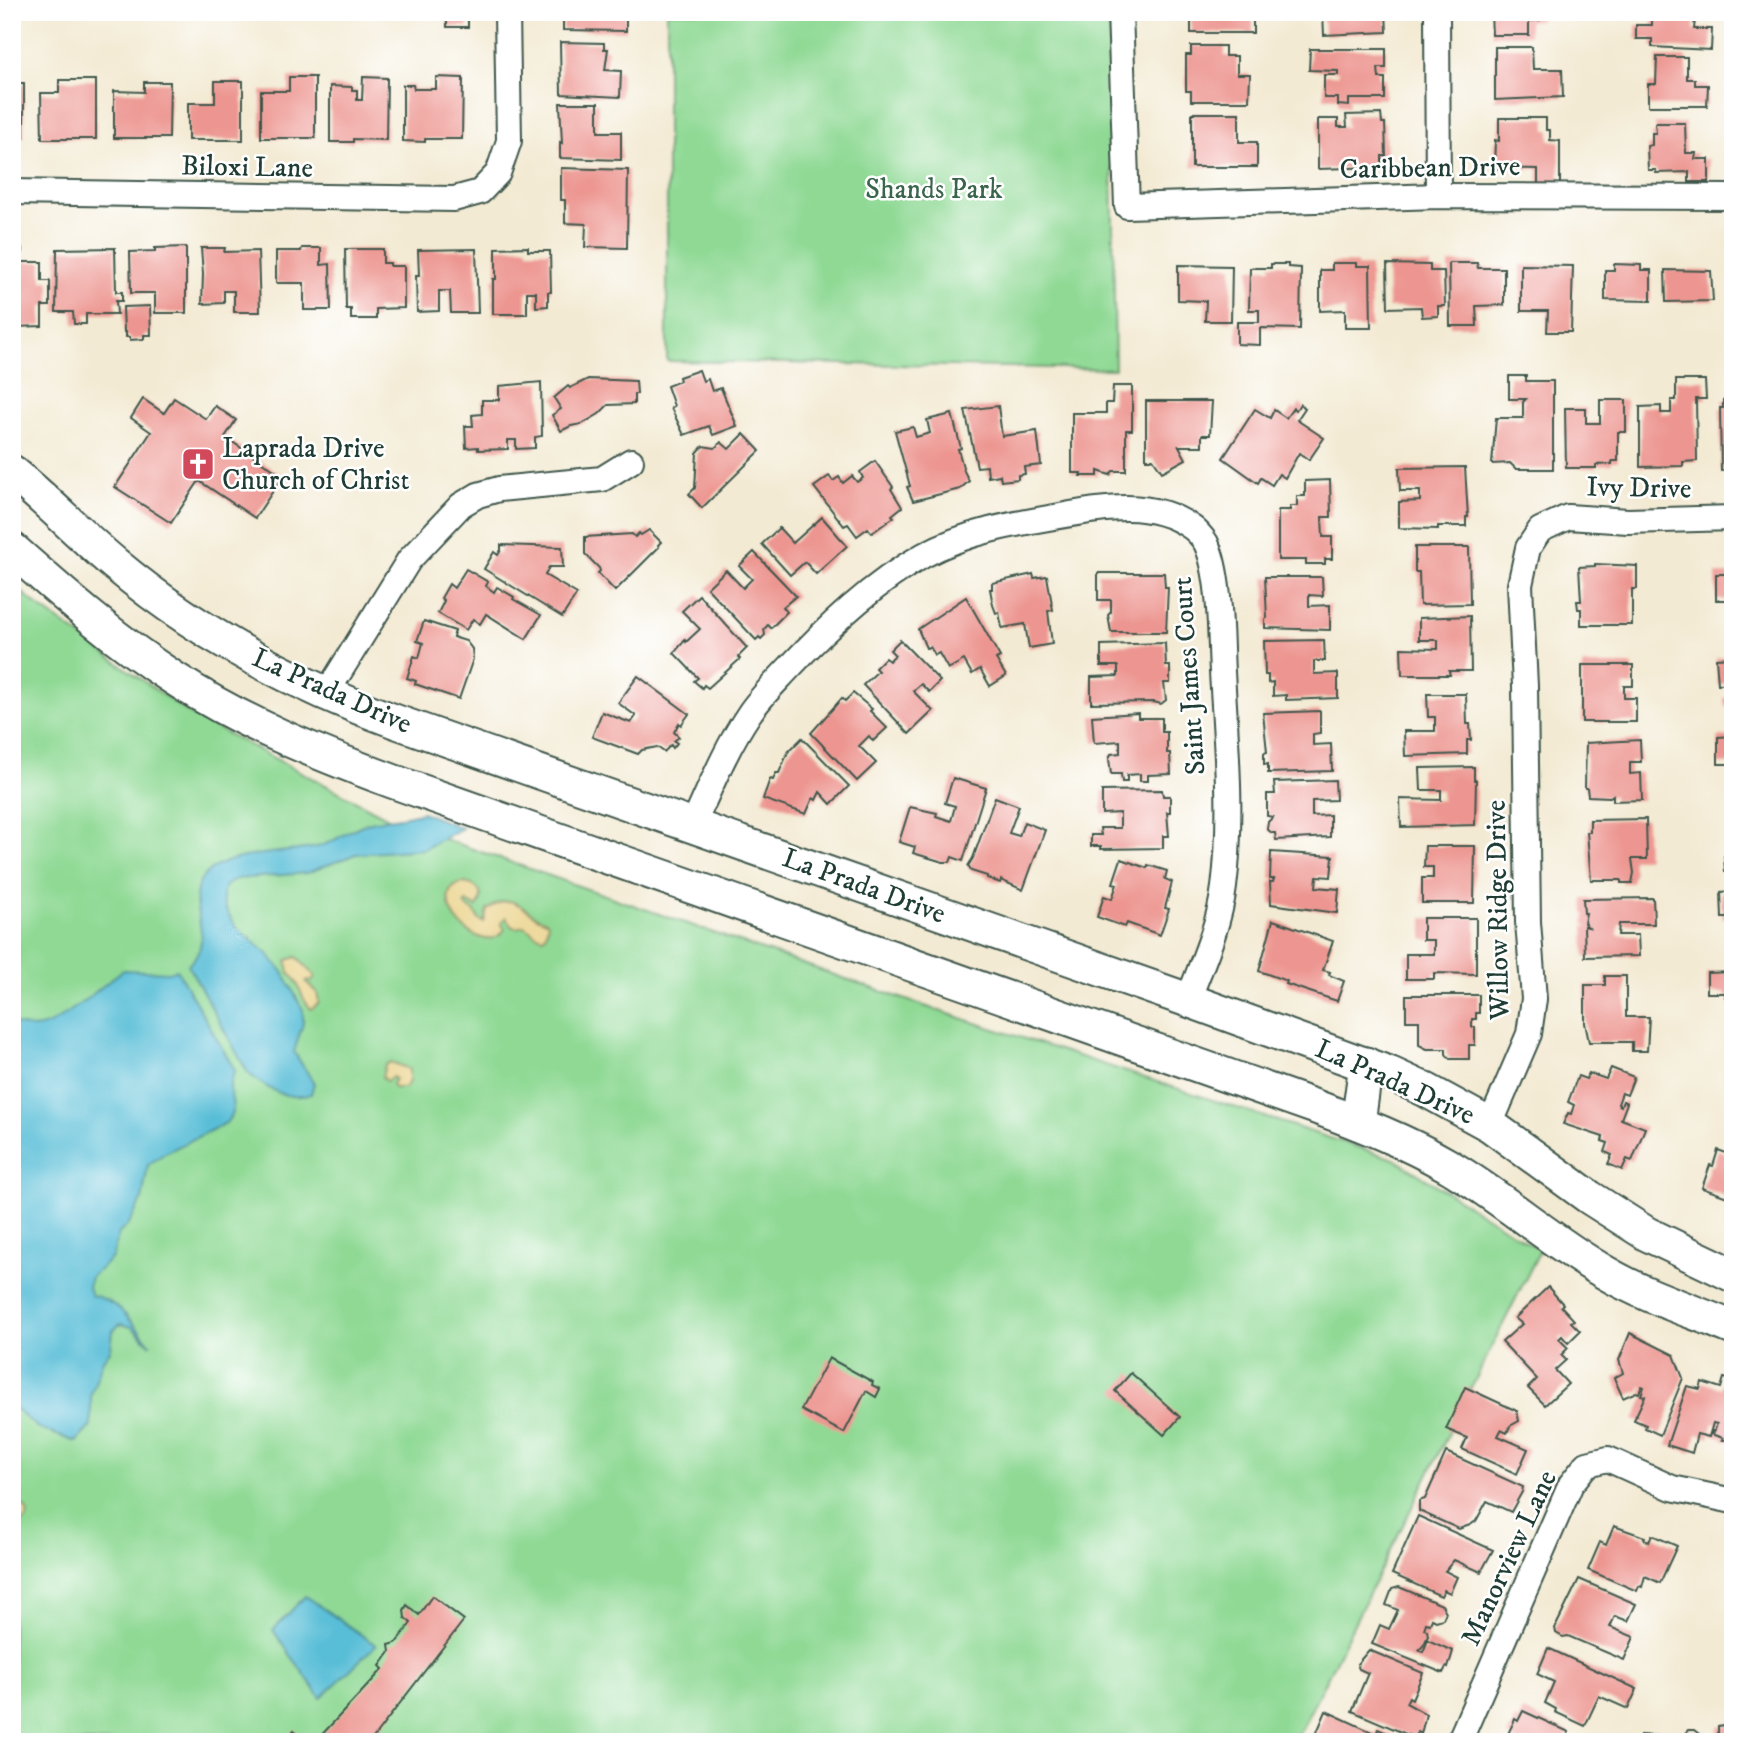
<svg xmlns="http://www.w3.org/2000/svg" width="1745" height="1754" font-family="'IM FELL DW Pica',serif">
<rect width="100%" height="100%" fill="#fff"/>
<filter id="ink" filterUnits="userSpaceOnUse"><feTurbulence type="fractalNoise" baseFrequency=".0143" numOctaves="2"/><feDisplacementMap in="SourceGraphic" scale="14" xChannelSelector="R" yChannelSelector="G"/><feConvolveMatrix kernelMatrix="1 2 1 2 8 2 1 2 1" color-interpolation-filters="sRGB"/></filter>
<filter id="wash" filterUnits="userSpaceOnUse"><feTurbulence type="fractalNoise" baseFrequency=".00686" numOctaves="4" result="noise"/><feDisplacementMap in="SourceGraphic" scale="28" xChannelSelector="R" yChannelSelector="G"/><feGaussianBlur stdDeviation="1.57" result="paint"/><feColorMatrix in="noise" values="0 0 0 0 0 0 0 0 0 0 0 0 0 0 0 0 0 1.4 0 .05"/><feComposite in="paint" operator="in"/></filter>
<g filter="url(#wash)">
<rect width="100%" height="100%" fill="#f3ead3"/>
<g fill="#8fd994" stroke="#578b64" stroke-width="2">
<path d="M667,12H1110L1115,369L667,361Z"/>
<path d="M12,584L38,606L190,714L398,823L912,1002L1394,1159L1540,1250L1295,1742H12Z"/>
</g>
<g fill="#eeda9e" stroke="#868c69" stroke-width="2">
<path d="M461,883C475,883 487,892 477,907L466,902L464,905L475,912L479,920L484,922L487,910C507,895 516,901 533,914C537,918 543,919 548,922L546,934L543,937L537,935L524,926L516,928L511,926L506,917L501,923L505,929C481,964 423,895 461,883Z"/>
<path d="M297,957L315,976L312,981L308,980L306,982L317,992L319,1003L311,1009C299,998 301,982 289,973L287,960Z"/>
<path d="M391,1062L409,1069V1082L404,1088H394L392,1084L395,1079L393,1077L386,1081L382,1077L385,1065Z"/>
<path d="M12,1480L21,1495L19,1502C24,1507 31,1511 26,1520L20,1523L12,1521Z"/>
</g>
<g fill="#59bed7" stroke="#3c7e86" stroke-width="2">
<path d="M422,812L462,828L424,849L356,854L307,873L237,879L226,885L223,891V902L226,910L236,927L269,955L283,972L303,1010V1023L294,1052L314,1083L311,1094C288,1102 264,1087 248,1073L188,965C219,937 184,908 201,880C221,850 283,855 317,847C334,843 348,830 365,824C383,817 404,819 422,812Z"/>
<path d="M123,970L168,972L177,970L235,1070C233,1076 230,1082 230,1088C231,1103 238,1108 226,1123L165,1153L148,1165L142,1200L128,1225L119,1233L112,1258L91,1277L88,1287L91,1295C118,1300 134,1324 151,1345L132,1327L120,1324L113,1331L111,1349L103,1360L91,1394V1426L76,1442L38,1428L12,1406V1023C22,1026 30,1029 40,1027C61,1023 104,984 123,970Z"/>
<path d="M305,1596L376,1645L321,1698L273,1630Z"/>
</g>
<g id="blocks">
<g fill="#ed9691">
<rect x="447" y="12" width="21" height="15"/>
<path d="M563,12H626V31L563,30Z"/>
<rect x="1191" y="12" width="62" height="21"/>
<path d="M1323,12H1386L1387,32L1324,35Z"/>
<path d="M1491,12H1540V20L1529,21V35H1492Z"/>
<path d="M1652,12H1681V19L1695,20L1694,29H1712L1711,50L1652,47V39H1636V25H1652Z"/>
<path d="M560,42L604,43V49H608L605,70L621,71L620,97L561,94Z"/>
<path d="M1191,46H1225V56H1237V74H1250L1249,101H1191V91H1186V55H1191Z"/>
<path d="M1495,47H1532L1533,69H1562L1563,97L1495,100Z"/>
<path d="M1310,49H1386V68H1378L1379,78H1385V99H1349V106L1338,105V98H1324V75H1338V71L1309,70Z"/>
<path d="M1657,57H1687V79H1695V85H1708L1707,106H1648V84H1656Z"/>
<path d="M289,77H315V138H261V91H289Z"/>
<path d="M363,77L387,78L386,140L353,139V142H330V86L352,87V90H357V100H362Z"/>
<path d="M436,77L463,78L462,139H425V142L403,141V85H413L414,89H436Z"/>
<path d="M59,80H96V139H42L41,93H59Z"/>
<path d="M215,81H243V140H188V103H215Z"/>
<path d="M144,82H170L169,138H114V91L144,92Z"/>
<rect x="12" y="83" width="12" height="55"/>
<path d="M560,103H598V132H621V160L560,158V142L562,143Z"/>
<path d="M1192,113H1239V142H1257V167H1192Z"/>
<path d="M1381,114L1382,123H1385L1386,156H1382V167L1318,169V119H1338V127H1347L1346,115Z"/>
<path d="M1499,118H1546V130H1550V140L1560,141V189H1538V169L1494,168L1495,140L1499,141Z"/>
<path d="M1655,123H1685L1686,153H1696L1695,159H1709V182H1689V172L1656,173V170H1648L1647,146L1652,145V133H1656Z"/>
<path d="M561,168L628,170L627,248L585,247L586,224L565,223V200H561Z"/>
<path d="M186,247V313H155V293H131L130,252L155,251V248Z"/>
<path d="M528,247V251H550L551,292H548V306L536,307V292H527V314H493V279H496V248Z"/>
<path d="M12,248H22V262H42V281H50V306H42V326L15,327V313H12Z"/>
<path d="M115,248L116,292H122V301H116L117,314H86V324H74L73,312H56L57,249Z"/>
<path d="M201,248H225L224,252L258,251L260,312H234V291H224V303L202,304L203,274Z"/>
<path d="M302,248H321V265L330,264L331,310H304V283H276V251H301Z"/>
<path d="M345,249H383V263H390V266H404V308L376,309V319H351V309H346Z"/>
<path d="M476,249L478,313H451L450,291H439V311L417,312L416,276H419L418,250Z"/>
<path d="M1332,263H1357V266H1370L1371,328H1345V310L1320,311V270H1332Z"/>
<path d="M1449,263H1477L1478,268H1504V305L1476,306L1477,326H1450Z"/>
<path d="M1271,264H1288V267L1301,268L1300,329L1260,328V345L1237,344V322H1259V310H1249L1250,268H1271Z"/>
<path d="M1387,264L1430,265V271H1444L1445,306H1438V316L1422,317L1421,307L1388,308Z"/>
<path d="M1614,264L1641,265V270H1651V301L1605,300V270H1614Z"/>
<path d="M1178,265L1232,266L1231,321H1205L1206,301L1178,300Z"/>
<path d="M1521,265L1573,266L1571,332H1547L1548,311H1521Z"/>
<path d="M1665,270L1711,271L1713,301L1666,302Z"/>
<path d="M150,306L151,335H144V339L130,340V337H126V332H124L123,307Z"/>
<path d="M699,370L703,381L708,379L712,391L721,388L737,426L713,435L709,426L684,435L671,408L674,406L667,386L680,381L679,377Z"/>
<path d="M1509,376H1526V381H1553V469H1516L1510,463L1492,464L1496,418H1523V402L1526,399H1509Z"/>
<path d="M588,379L636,381L637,394H634V404L608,405L599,414L582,424L571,426L561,431L552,415L561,409L554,398L568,386L570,388Z"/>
<path d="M1676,380H1705L1706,399H1696L1697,461L1683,462V466L1640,467V407L1661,406V413H1671V400H1676Z"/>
<path d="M541,382L542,436L535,437V448L516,449V440H508V449L478,450V447L466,448L465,426H473L472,415L482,414V400H499V386Z"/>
<path d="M1113,386H1132V430H1126V471H1113L1110,475L1098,471V476H1080L1081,473H1072V413H1106V403H1112Z"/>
<path d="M174,398L206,419L215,406L236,420L225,437L283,476L255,518L199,481L171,523L115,487L151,432L131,418L143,399L164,413Z"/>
<path d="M1600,400H1626V432H1618V461H1612V464L1596,465V468H1566L1565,408H1586V423H1600Z"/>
<path d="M1723,400H1733V470L1721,471L1720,408H1723Z"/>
<path d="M1146,401H1212L1210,435H1202V446H1179L1186,459L1162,472L1153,459H1146Z"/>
<path d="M1300,404L1305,408L1297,420L1324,438L1309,460L1299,453L1285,478L1279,474L1272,485L1261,478L1258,483L1223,458L1255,409L1270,418L1274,410L1286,418L1293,408L1296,410Z"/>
<path d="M998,406L1002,436L1037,431L1041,465L1024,467L1025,474L1018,475V479L1001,481L1000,475L988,477L987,466L977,467L965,410Z"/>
<path d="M952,414L961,448L958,449L964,471L969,481L960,489L913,501L907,487L910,486L895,431L913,427L916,437L930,433L927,420Z"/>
<path d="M744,434L760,451L702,508L689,494L695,488L697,453L703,446L715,448L721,442L729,449Z"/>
<path d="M875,461L893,487L891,489L902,507L892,515L894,517L872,533L868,528L857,536L848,524L844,526L814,487L829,476L833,481L839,477L843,483L852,476L857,482L863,478L860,472Z"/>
<path d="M1465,467L1468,517H1466V526H1438V529L1399,528V502L1420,501V491H1400L1399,468Z"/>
<path d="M1330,480L1331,517H1322L1323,537H1332V559H1325V564H1306V560H1278V510H1290V506H1297V496H1305V481Z"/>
<path d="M822,517L847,546L816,574L805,562L790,575L762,544L779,528L793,543Z"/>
<path d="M649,530L661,542L658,545L659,547L615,591L598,573L600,571L599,568L585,554V537L632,534L635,537L639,533L641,535Z"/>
<path d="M501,545L562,547L563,567H549L545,575L577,594L562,617L484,569L494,552L498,555L501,550Z"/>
<path d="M1415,547H1469L1470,604L1420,605L1419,572H1415Z"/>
<path d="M754,552L796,596L783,607L787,612L771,628L768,625L764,629L765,635L761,639L759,637L756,640L707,588L726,570L743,588L752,579L739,566Z"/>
<path d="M1595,564L1637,566V589H1632V625H1581V609H1578L1577,601H1581L1579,567L1595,566Z"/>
<path d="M466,569L488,582L486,586L494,592L497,587L514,597L513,599L541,615L526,639L486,614L480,624L473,619L466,630L438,613L444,601L441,598L449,584L454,588Z"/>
<path d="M1098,573H1164L1165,587H1168L1166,632H1111L1108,615L1111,612V600H1098Z"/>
<path d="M1033,574L1034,578L1047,576L1053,610L1048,611L1052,644L1029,648L1025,624L1002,628L999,612L996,613L993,605L990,589H992V583Z"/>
<rect x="1716" y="574" width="17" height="26"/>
<path d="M1265,577H1322L1323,596L1309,595V606L1330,605V630L1265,628V619L1267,618Z"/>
<path d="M699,595L747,648L738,657L740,659L708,688L704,685L702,688L694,681L698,678L674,653L685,640L686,642L700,629L682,611Z"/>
<path d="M966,597L1000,657L996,659L1006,676L990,686L980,669L972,674L964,660L948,669L939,653L935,655L930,647L926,648L918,629Z"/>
<path d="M1470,616L1471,671H1449L1450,675H1402L1401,648L1438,649V640H1419V618Z"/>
<path d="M424,621L455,631L453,637L466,641L472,649L473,659L459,699L415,684L416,681L407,678L414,656L419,658L423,643L417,641Z"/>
<path d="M900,640L940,681L929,692L921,684L913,691L933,711L909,734L863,685L878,671L875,668L885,658L889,661L895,655L890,650Z"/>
<path d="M1324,640L1325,661H1314V674L1338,673V698L1286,700V695L1273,696V682L1268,683V675H1265L1264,641Z"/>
<path d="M1165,643L1166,666H1170V683H1164L1166,700L1161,704L1154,702L1091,703V677L1118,676V666H1101V645Z"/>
<path d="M1733,657V683L1718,684L1716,658Z"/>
<path d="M1582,665H1633V686H1624V698H1636V722H1582Z"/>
<path d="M638,676L689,714L681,725L679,723L674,732L679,737L674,741L677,743L673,748L671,745L664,752L657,747L642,750L638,754L592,737L602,712L631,723L636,716L618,703Z"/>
<path d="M853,693L872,709L870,711L887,728L873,741L869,736L859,746L876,763L857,781L811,733L842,698L845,701Z"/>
<path d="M1427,694H1466L1467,724H1470L1471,740H1467V754L1405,756L1404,731H1435V717H1428Z"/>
<path d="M1733,697V707H1725L1724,698Z"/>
<path d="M1320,711V733L1313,734V745L1331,744L1332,771L1268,773V764L1264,765V753L1267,752L1263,713Z"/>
<path d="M1138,713V718H1162V732H1167V753H1170L1171,774L1148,775V781H1140V774L1127,775V782H1122L1121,774H1111L1109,759L1111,754L1120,753V741L1094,743L1092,716Z"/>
<path d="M1733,736V764H1718V737Z"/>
<path d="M802,738L849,786L831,804L820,792L816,800L813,798L806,814L763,799L770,779L773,780L776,773H779L788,752Z"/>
<path d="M1640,740L1641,762H1630V774L1641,773L1642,800L1613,801V795L1610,797L1588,796L1587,788H1585L1586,743Z"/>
<path d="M1474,767V780H1476L1475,825L1401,827L1400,799L1441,800V790H1421L1420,768Z"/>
<path d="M953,778L986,788L963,861L952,857L950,862H943L913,853L915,847L899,842L910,807L937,813L936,816L951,821L955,806L945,803Z"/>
<path d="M1335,780L1336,800L1312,801V816L1330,815V837L1276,840L1275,833H1272L1267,829L1268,822L1273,817L1267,816V794H1275L1274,782Z"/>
<path d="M1162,790L1163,796H1170V812H1167L1169,836H1163V848L1101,849V846H1091V835H1101L1100,828H1120V813L1102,814V791Z"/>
<path d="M995,797L1019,806L1009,833L1019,836L1024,822L1045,830L1023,890L1001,880L1000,883L987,878V876L971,871L968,866L973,858Z"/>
<path d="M1646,819L1647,859H1632L1634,873L1632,883H1621V880H1591L1587,832H1590V820Z"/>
<path d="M1425,846H1475L1474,903H1422V878H1433V867H1424Z"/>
<path d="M1271,852L1333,856L1331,877L1317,876L1316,887L1339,889L1337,913L1271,904L1270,882H1273L1274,879H1270Z"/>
<path d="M1733,855V871H1725L1724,856Z"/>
<path d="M1121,859L1147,868L1148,865L1167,871L1165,879L1172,882L1165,908L1169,909L1160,935L1127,923L1125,927L1097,917L1104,896L1112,899L1117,884L1113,883Z"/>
<path d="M1733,891V918H1722L1721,892Z"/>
<path d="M1653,898L1654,924H1619L1618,935H1638L1639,956L1585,957L1584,926L1588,927L1584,923L1586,913H1584L1583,899Z"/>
<path d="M1423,918H1476V974L1434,973V979H1406V954H1434V940H1423Z"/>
<path d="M1273,920L1333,941L1323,970L1330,972L1329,975L1344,981L1337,1001L1286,984L1287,981L1259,971Z"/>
<path d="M1733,972V997H1725L1726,993H1707V973Z"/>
<path d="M1605,976H1626V1017H1649L1647,1051H1632V1042H1589L1585,1023V985H1605Z"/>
<path d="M1406,995H1479V1013H1476V1019H1472V1027H1475V1045H1469V1059H1450L1446,1054V1049H1427L1419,1045V1021H1406Z"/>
<path d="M1611,1068L1634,1077L1627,1095L1622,1093L1618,1104L1621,1106L1623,1101L1627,1103L1621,1119L1645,1128L1632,1161L1627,1159L1622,1170L1608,1164L1612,1155L1605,1152L1608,1143L1602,1141L1603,1137L1563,1124L1568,1113L1571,1114L1574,1105L1568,1102L1578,1076L1586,1079L1589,1073L1606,1079Z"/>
<path d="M1733,1146V1199L1702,1188L1710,1165L1713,1166L1718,1150L1729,1154Z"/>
<path d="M1548,1287L1563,1304L1561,1306L1574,1320L1571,1322L1580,1331L1568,1343L1562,1336L1559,1339L1568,1348L1561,1355L1566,1360L1555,1370L1568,1384L1545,1405L1528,1388L1537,1379L1502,1342L1522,1324L1515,1318Z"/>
<path d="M1630,1333L1674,1355L1683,1378L1660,1435L1645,1428L1646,1425L1634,1420L1645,1396L1641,1395L1644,1387L1642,1386L1639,1393L1636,1392L1623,1398L1614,1378L1623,1373L1619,1360Z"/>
<path d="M829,1358L873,1382L872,1385L880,1389L876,1397L866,1391L844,1433L801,1410Z"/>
<path d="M1131,1373L1180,1417L1164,1435L1115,1391Z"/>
<path d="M1724,1378L1733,1380V1431L1730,1440H1722L1723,1438L1711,1434L1712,1431L1714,1432L1717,1424L1713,1423L1709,1437L1697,1434L1692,1453L1667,1445L1687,1386L1700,1389L1702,1382L1721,1388Z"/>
<path d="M1465,1387L1517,1411L1519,1421L1510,1426L1507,1433L1501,1430L1498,1436L1528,1449L1517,1474L1462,1449L1467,1438L1446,1429Z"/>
<path d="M1446,1452L1523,1487L1522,1492L1511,1512L1487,1501L1476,1521L1470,1525L1459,1529L1419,1511V1501L1425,1499Z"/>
<path d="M1418,1516L1493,1550L1481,1572L1454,1560L1445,1571L1457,1577L1450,1593L1444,1590L1441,1596L1392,1574Z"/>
<path d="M1614,1526L1645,1537L1644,1539L1649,1542L1652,1535L1677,1546L1660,1583L1645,1576L1642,1587L1639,1586L1637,1591L1588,1570L1600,1542L1606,1545Z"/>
<path d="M1579,1579L1636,1604L1628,1621L1615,1616L1610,1627L1634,1637L1624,1660L1568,1636L1563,1637L1556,1633L1555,1628Z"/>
<path d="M1399,1587L1442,1605L1446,1612L1443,1619L1436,1621L1432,1619L1430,1624L1426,1623L1424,1629L1427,1630L1428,1636L1423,1646L1419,1650L1423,1652L1428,1640L1453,1651L1448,1668L1446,1667L1443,1673L1372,1644L1380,1625L1389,1629L1398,1610L1386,1605L1392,1589Z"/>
<path d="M432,1596L464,1620L370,1742H315L383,1669L380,1666L390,1652L389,1645L396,1643L411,1623L405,1618L404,1610L407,1605L419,1615Z"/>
<path d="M1548,1648L1637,1689L1628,1709L1599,1696L1585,1726L1555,1712L1556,1709L1545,1703L1554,1682L1537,1674Z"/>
<path d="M1369,1650L1423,1673L1412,1699L1409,1697L1406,1703L1426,1714L1421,1734L1418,1732L1415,1738L1352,1711L1368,1673L1359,1669L1357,1664Z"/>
<path d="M1326,1711L1376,1734L1378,1729L1407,1742H1320L1314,1739Z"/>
<path d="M1523,1711L1569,1732L1564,1742H1514L1515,1739L1507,1736L1515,1719L1518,1721Z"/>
<path d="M1733,1724V1742H1718V1726Z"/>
<path d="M294,1730L309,1742H285Z"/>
<path d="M1688,1730H1694L1699,1734V1742H1636V1738H1640V1735L1682,1737Z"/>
</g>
</g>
</g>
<g filter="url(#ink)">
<use href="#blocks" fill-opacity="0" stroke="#3f574c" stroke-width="2"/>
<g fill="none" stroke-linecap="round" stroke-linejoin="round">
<defs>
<g id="minor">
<path d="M1120,12L1127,206L1438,196L1733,197"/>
<path d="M1437,12L1438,196"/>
<path d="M12,192L454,199L480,192L498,173L509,141L507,12"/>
<path d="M326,694L409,560L461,505L478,495L499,489L602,479L631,461"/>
<path d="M693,825C710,788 726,748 749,714C759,699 773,685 786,671C826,628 872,584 924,555C966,532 1013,524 1060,516C1103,508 1152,499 1191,527C1196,530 1203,538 1206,543C1221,575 1220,637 1222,672C1226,743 1233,817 1224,887C1219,927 1202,963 1188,1000"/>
<path d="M1490,1125L1529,1034L1534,999L1528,922L1525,686L1520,585L1528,548L1540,530L1568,517L1628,521L1733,518"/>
<path d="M1459,1742L1571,1484L1587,1464L1608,1459L1672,1488L1733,1501"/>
</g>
<g id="secondary">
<path d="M12,472C48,501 80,535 115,564C198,634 296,685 397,722L1188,1000L1391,1074L1426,1090L1490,1125L1589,1197L1647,1234L1733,1275"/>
<path d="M12,549C64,595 116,641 175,679C242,723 317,753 392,781L1316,1107C1361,1124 1405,1141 1447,1165C1502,1197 1550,1241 1606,1273C1645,1296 1690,1310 1733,1328"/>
<path d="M1358,1123L1366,1064"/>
</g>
</defs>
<use href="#minor" stroke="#3f574c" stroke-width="28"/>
<use href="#secondary" stroke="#3f574c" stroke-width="37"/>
<use href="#minor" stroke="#fff" stroke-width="24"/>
<use href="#secondary" stroke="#fff" stroke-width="33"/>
</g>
</g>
<defs>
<symbol id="church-square" viewBox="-11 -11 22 22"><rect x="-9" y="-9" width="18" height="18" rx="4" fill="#d1495b" stroke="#fff"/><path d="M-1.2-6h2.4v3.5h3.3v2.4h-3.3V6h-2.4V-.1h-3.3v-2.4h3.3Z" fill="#fff"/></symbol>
</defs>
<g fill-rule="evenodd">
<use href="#church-square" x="179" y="445" width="38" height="38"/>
</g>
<g text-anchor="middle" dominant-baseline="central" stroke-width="5" stroke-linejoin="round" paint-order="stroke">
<g font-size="28" fill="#1f3d34" stroke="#fff">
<text transform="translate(247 167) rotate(1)">Biloxi Lane</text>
<text transform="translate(1430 168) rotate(-1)">Caribbean Drive</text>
<text transform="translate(1639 488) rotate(1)">Ivy Drive</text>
<text transform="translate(1189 676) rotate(-94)">Saint James Court</text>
<text transform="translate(332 691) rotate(24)">La Prada Drive</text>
<text transform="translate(864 886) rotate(20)">La Prada Drive</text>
<text transform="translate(1498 910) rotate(-91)">Willow Ridge Drive</text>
<text transform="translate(1395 1082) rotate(24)">La Prada Drive</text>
<text transform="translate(1509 1558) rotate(-65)">Manorview Lane</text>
</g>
<g font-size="28" fill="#3b644c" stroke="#fff">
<text x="934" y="189">Shands Park</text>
</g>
<g font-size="28" fill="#1f3d34" stroke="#fff" text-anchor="start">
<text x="222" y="448">Laprada Drive<tspan x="222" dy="32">Church of Christ</tspan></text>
</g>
</g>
<rect width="1745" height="1754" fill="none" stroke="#fff" stroke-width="42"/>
</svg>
